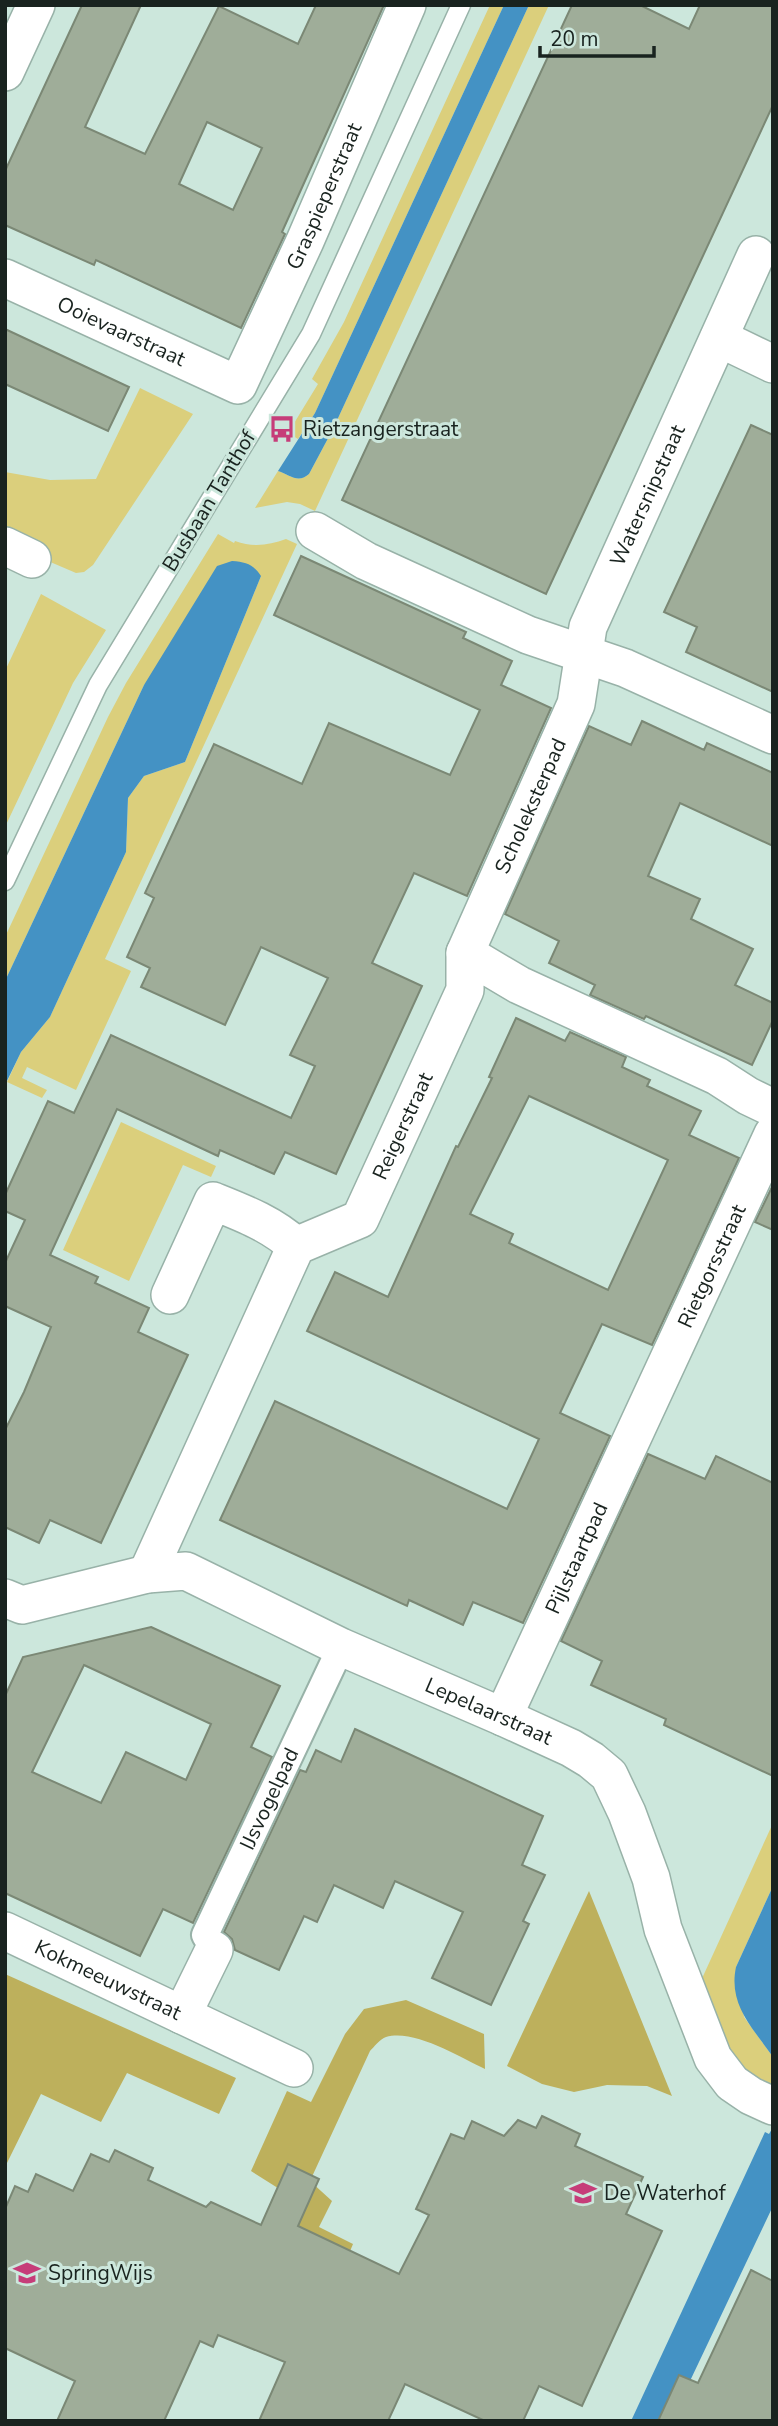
<svg xmlns="http://www.w3.org/2000/svg" width="778" height="2426" font-family="'Nunito Sans',sans-serif">
<rect width="100%" height="100%" fill="#cce7dc"/>
<g fill="#dbcf7c">
<path d="M490,5H504L315,413L298,439L288,433L318,384L312,379L344,322Z"/>
<path d="M529,5H549L315,511L300,504L287,502L255,508L278,471C290,475 298,484 309,474L333,429Z"/>
<path d="M140,388L193,414L93,565L84,572L76,573L34,555L40,542L5,527V472L50,480L96,479Z"/>
<path d="M218,534L234,543L235,541C254,548 269,545 286,539L297,544L105,959L131,971L76,1090L27,1067L22,1078L47,1090L42,1098L7,1082L21,1052L50,1017L126,852L128,798L144,776L185,762L261,576L144,685L5,981V937L108,717L126,683Z"/>
<path d="M41,594L106,630L73,683L5,827V671Z"/>
<path d="M121,1122L216,1166L211,1177L183,1165L129,1281L63,1250Z"/>
<path d="M773,1823V1886L736,1967L744,2017L773,2057V2086L740,2073L699,1985Z"/>
</g>
<g fill="#bdb05c">
<path d="M589,1891L672,2096L647,2086L607,2085L574,2092L542,2084L507,2066Z"/>
<path d="M5,1974L236,2078L219,2114L127,2073L101,2122L41,2094L7,2163L5,2162Z"/>
<path d="M406,2000L484,2034L485,2069C459,2057 415,2029 386,2037C380,2039 374,2047 370,2051L310,2181L332,2201L319,2227L353,2244L346,2261L265,2225L281,2190L251,2171L287,2091L311,2102L345,2034L364,2009Z"/>
</g>
<g fill="#4492c4">
<path d="M504,5H529L333,429L309,474C298,484 290,475 278,471L315,413Z"/>
<path d="M232,561C246,562 253,564 261,576L185,762L144,776L128,798L126,852L50,1017L21,1052L5,1085V981L144,685L217,566Z"/>
<path d="M773,1886V2057C753,2028 728,2005 736,1967Z"/>
<path d="M773,2127V2206L671,2421H631L765,2132L769,2134Z"/>
</g>
<g fill="#9fad99" stroke="#7b8875" stroke-width="2" fill-rule="evenodd">
<path d="M82,5H141L85,127L145,154L219,6L298,44L316,5H384L282,232L285,234L241,328L96,260L94,265L5,225V171ZM207,122L262,148L233,210L179,184Z"/>
<path d="M572,5H640L689,29L700,5H773V105L546,594L342,500Z"/>
<path d="M5,329L129,387L108,431L5,384Z"/>
<path d="M751,425L773,435V692L686,652L697,627L664,612Z"/>
<path d="M301,556L466,632L463,638L512,661L501,685L551,708L467,896L414,873L372,963L422,986L336,1174L285,1152L274,1174L220,1150L218,1156L117,1109L50,1255L98,1277L95,1283L149,1308L138,1332L188,1355L101,1543L50,1520L39,1543L5,1527V1430L24,1392L51,1327L5,1306V1263L25,1220L5,1211V1195L48,1101L74,1113L111,1035L291,1118L315,1066L290,1055L328,978L261,947L225,1025L141,987L150,968L127,957L154,898L145,893L214,744L302,784L329,723L450,775L480,710L274,615Z"/>
<path d="M642,721L704,750L707,743L773,773V846L680,803L648,876L700,899L691,919L753,949L735,985L773,1003V1020L752,1065L646,1016L644,1019L590,995L595,985L549,963L559,941L505,914L589,726L631,745Z"/>
<path d="M516,1018L565,1041L570,1032L626,1057L622,1067L650,1080L647,1086L701,1111L689,1135L739,1158L652,1345L602,1324L560,1413L610,1436L523,1623L473,1602L463,1625L409,1600L407,1606L220,1520L275,1401L507,1509L539,1439L307,1331L335,1272L388,1297L456,1146L458,1147L492,1078L489,1077ZM529,1096L668,1160L608,1290L509,1243L513,1234L470,1214Z"/>
<path d="M773,1185V1230L755,1222Z"/>
<path d="M648,1454L705,1479L716,1456L773,1483V1776L664,1725L666,1719L591,1685L602,1661L561,1641Z"/>
<path d="M151,1627L280,1686L251,1747L272,1757L193,1923L163,1909L140,1956L5,1893V1696L23,1657ZM84,1665L211,1724L186,1780L126,1752L101,1803L32,1772Z"/>
<path d="M355,1729L543,1816L522,1865L545,1875L523,1921L529,1924L491,2005L432,1978L463,1912L395,1881L383,1908L334,1885L317,1922L304,1916L279,1970L235,1950L232,1939L224,1932L300,1770L306,1772L316,1750L341,1762Z"/>
<path d="M542,2116L580,2134L575,2146L643,2177L626,2214L662,2231L582,2406L539,2386L523,2421H485L405,2384L388,2421H259L285,2362L218,2335L213,2347L200,2341L164,2421H57L75,2381L5,2348V2209L15,2186L28,2192L36,2174L73,2191L91,2154L109,2162L115,2150L153,2168L148,2180L206,2207L211,2202L261,2225L288,2164L319,2179L298,2226L399,2274L429,2215L416,2209L451,2134L464,2139L472,2121L504,2136L518,2120L536,2128Z"/>
<path d="M751,2270L773,2281V2421H658L679,2375L698,2383Z"/>
</g>
<g fill="none" stroke-linecap="round" stroke-linejoin="round">
<defs>
<path id="service" d="M5,881L98,685L311,334L461,5"/>
<g id="pedestrian">
<path id="s1" d="M214,1950L205,1935L341,1647"/>
</g>
<g id="minor">
<path d="M5,72L36,5"/>
<path id="s2" d="M5,278L238,385L305,241L407,5"/>
<path d="M719,338L773,364"/>
<path d="M315,531L366,561L528,635L625,668L773,735"/>
<path d="M5,546L32,559"/>
<path id="s3" d="M465,953L576,704L588,627L756,255"/>
<path d="M170,1295L213,1201C243,1213 272,1224 296,1246"/>
<path id="s4" d="M147,1574L296,1246L360,1219L465,990V953L519,985L717,1076L748,1096L773,1108"/>
<path id="s5" d="M5,1598L22,1605L147,1574L186,1571L341,1647L503,1717L571,1748L591,1760L609,1775L627,1813L651,1878L663,1929L713,2058L732,2083L751,2096L773,2106"/>
<path id="s6" d="M503,1717L773,1134"/>
<path id="s7" d="M5,1931L182,2015L214,1950"/>
<path d="M182,2015L294,2068"/>
</g>
</defs>
<use href="#service" stroke="#98b2a8" stroke-width="21"/>
<use href="#pedestrian" stroke="#98b2a8" stroke-width="30"/>
<use href="#minor" stroke="#98b2a8" stroke-width="40"/>
<use href="#service" stroke="#fff" stroke-width="18"/>
<use href="#pedestrian" stroke="#fff" stroke-width="26"/>
<use href="#minor" stroke="#fff" stroke-width="37"/>
</g>
<defs>
<symbol id="bus-bare" viewBox="-9 -9 18 18"><path d="M-5-6H5V4H4V6H2V4H-2V6H-4V4H-5ZM-3.5-4V0h7V-4ZM-3.5 1.2v1.5H-2V1.2ZM2 1.2v1.5H3.5V1.2Z" fill="#c63d79" stroke="#cce7dc" stroke-width="2.5" paint-order="stroke"/></symbol>
<symbol id="school-bare" viewBox="-9 -9 18 18"><path d="M0-5L7-2L0 1L-7-2ZM-4 1L0 2.5L4 1V4Q0 6-4 4Z" fill="#c63d79" stroke="#cce7dc" stroke-width="2.5" paint-order="stroke"/></symbol>
</defs>
<g fill-rule="evenodd">
<use href="#bus-bare" x="263" y="410" width="38" height="38"/>
<use href="#school-bare" x="564" y="2174" width="38" height="38"/>
<use href="#school-bare" x="8" y="2254" width="38" height="38"/>
</g>
<g text-anchor="middle" dominant-baseline="central" stroke-width="6" stroke-linejoin="round" paint-order="stroke">
<g font-size="21" fill="#19231f" stroke="#cce7dc">
<text stroke="none"><textPath href="#s2" startOffset="464">Graspieperstraat</textPath></text>
<text stroke="none"><textPath href="#s2" startOffset="128">Ooievaarstraat</textPath></text>
<text stroke="none"><textPath href="#s3" startOffset="495">Watersnipstraat</textPath></text>
<text transform="translate(209 501) rotate(-59)">Busbaan Tanthof</text>
<text stroke="none"><textPath href="#s3" startOffset="161">Scholeksterpad</textPath></text>
<text stroke="none"><textPath href="#s4" startOffset="532">Reigerstraat</textPath></text>
<text stroke="none"><textPath href="#s6" startOffset="497">Rietgorsstraat</textPath></text>
<text stroke="none"><textPath href="#s6" startOffset="175">Pijlstaartpad</textPath></text>
<text stroke="none"><textPath href="#s5" startOffset="520">Lepelaarstraat</textPath></text>
<text stroke="none"><textPath href="#s1" startOffset="168">IJsvogelpad</textPath></text>
<text stroke="none"><textPath href="#s7" startOffset="114">Kokmeeuwstraat</textPath></text>
</g>
<g font-size="21" fill="#19231f" stroke="#cce7dc" text-anchor="start">
<text x="303" y="429">Rietzangerstraat</text>
<text x="604" y="2193">De Waterhof</text>
<text x="48" y="2273">SpringWijs</text>
</g>
</g>
<rect width="778" height="2426" fill="none" stroke="#19231f" stroke-width="14"/>
<path d="M540 46v10h114v-10" fill="none" stroke="#19231f" stroke-width="3.5"/>
<text x="550" y="46" font-size="21" fill="#19231f" stroke="#cce7dc" stroke-width="5" paint-order="stroke">20 m</text>
</svg>
